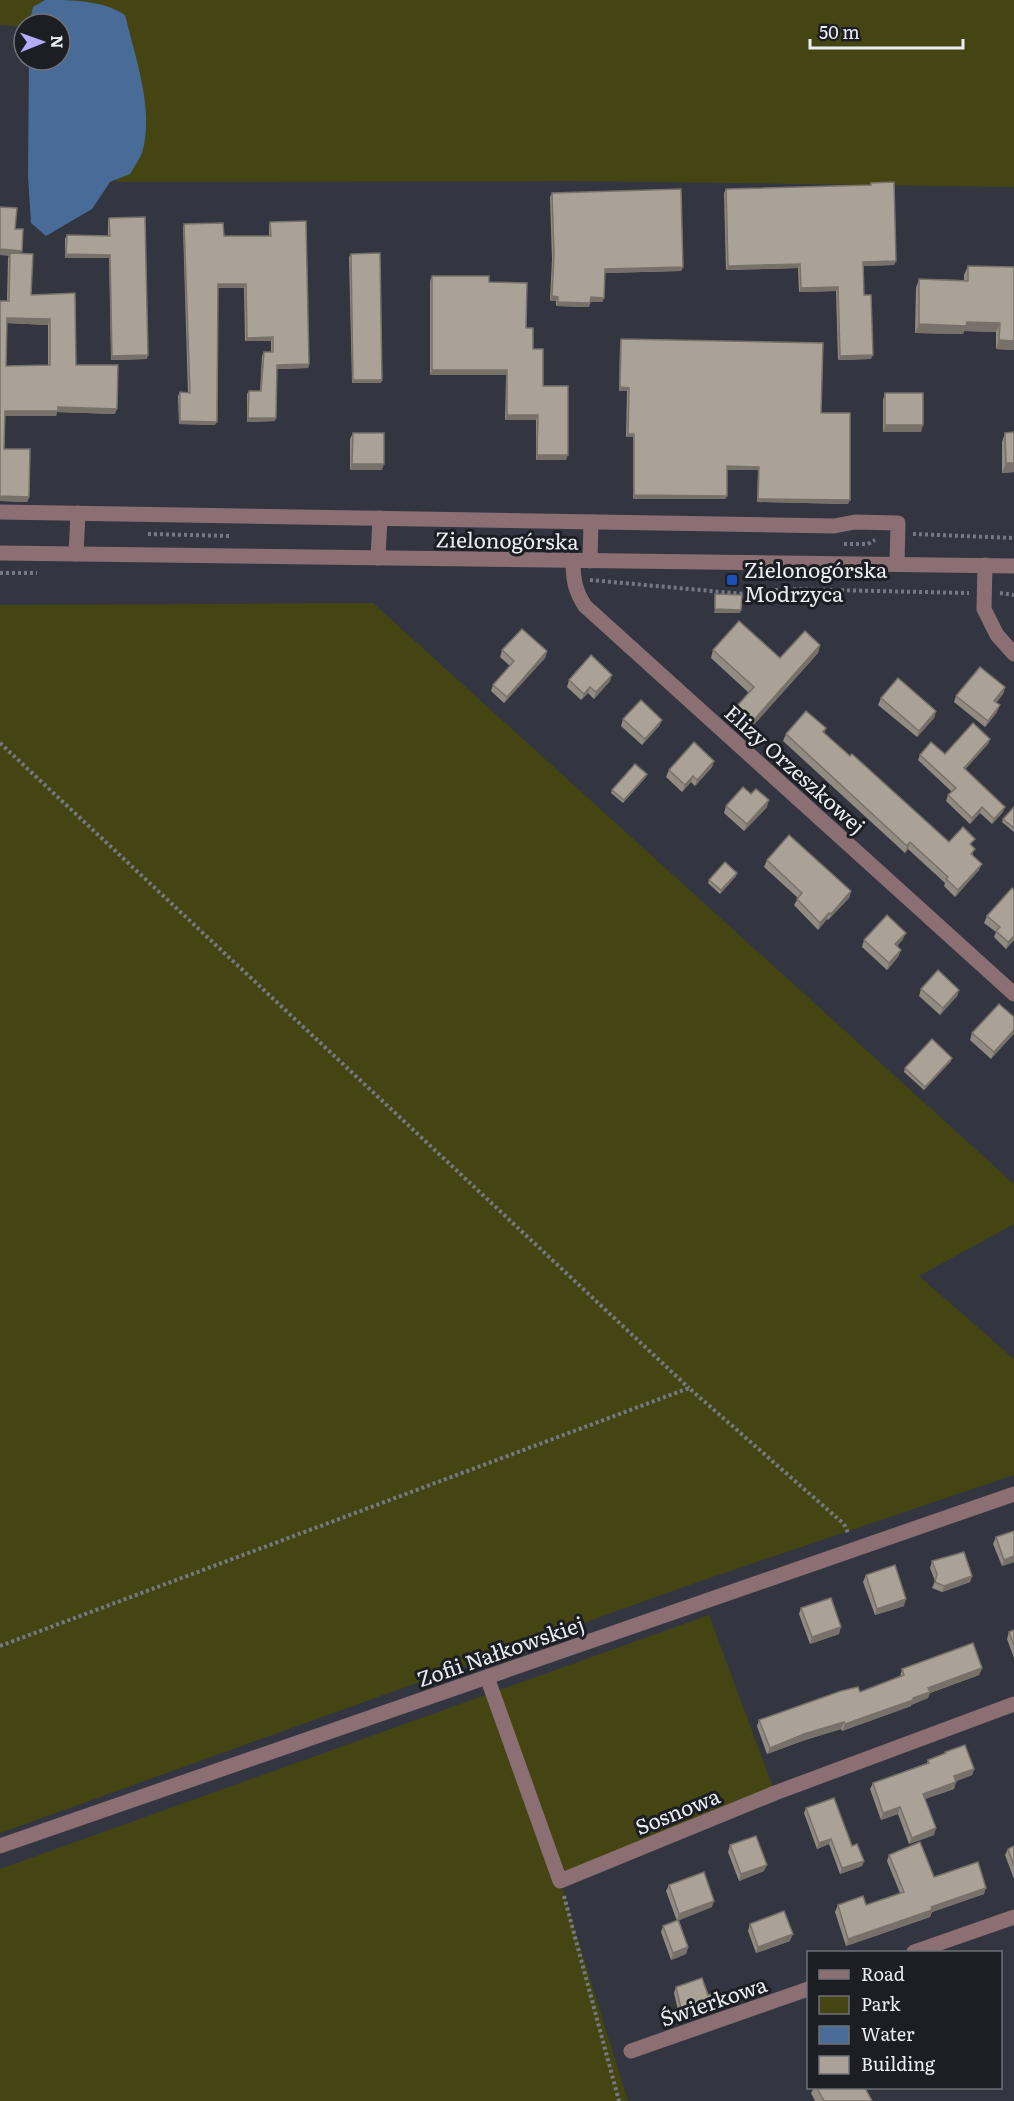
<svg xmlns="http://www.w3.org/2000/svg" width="1014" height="2101" font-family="Literata,serif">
  <rect width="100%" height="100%" fill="#333641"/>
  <g fill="#444513">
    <polygon points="0,0 1014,0 1014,187 571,181 116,182 60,39 60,24 24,24 24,27 0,25"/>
    <polygon points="373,603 1014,1184 1014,1224 919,1276 1014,1359 1014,1475 689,1585 0,1833 0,605"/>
    <polygon points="709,1615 775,1793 560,1881 628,2101 0,2101 0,1869"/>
  </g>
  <path fill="#486b98" d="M 45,0 C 73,0 102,0 125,15 C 135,56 155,112 142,153 C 139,160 134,167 130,174 L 110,182 L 92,209 L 46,236 L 31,223 L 28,176 L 29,60 L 60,60 L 60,24 L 29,24 L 33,7 Z"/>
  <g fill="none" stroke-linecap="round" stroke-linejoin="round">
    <g stroke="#767983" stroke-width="4" stroke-dasharray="3 3" stroke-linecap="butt">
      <polyline points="148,534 231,536"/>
      <polyline points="913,534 1014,538"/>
      <polyline points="844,544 868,544 875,540"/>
      <polyline points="0,573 37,573"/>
      <polyline points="590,580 744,594 785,589 969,593"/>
      <polyline points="1000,593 1014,595"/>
      <polyline points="0,743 689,1388"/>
      <polyline points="0,1646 689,1388 844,1524 849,1535"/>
      <polyline points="564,1896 619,2101"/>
    </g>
    <g stroke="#8b6f73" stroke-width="15">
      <polyline points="0,512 834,526 855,522 898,523 897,564"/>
      <polyline points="0,553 1014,566"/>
      <polyline points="76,554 78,513"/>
      <polyline points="378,558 380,518"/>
      <path d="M 573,561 C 573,579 575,591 585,606 L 1014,994"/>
      <polyline points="590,561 591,522"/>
      <polyline points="985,565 984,609 997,635 1014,654"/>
      <polyline points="487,1677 560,1881 775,1793 1014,1704"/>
      <polyline points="0,1846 1014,1494"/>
      <polyline points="914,1952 1014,1917"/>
      <polyline points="631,2051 808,1989"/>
    </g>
  </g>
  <g fill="#928b81" fill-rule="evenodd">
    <polygon points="871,183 894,265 863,266 864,295 871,359 838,360 836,291 799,292 798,268 726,270 724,193 726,189 870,185"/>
    <polygon points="552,193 683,267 681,271 605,273 604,298 602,302 590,302 589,307 556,306 556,301 550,301 552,259 550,197"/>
    <polygon points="109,218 147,359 111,360 109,258 65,258 65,239 67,235 108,236 108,221"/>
    <polygon points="270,222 309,364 308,368 277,369 275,421 247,422 247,394 249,391 260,391 262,356 264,352 271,352 271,341 245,341 244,288 218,288 215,425 179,424 178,396 180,392 188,393 183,228 184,224 224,236 269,236 269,226"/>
    <path d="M 15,229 L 31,295 L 75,293 L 76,365 L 115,414 L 57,412 L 56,416 L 5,416 L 4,449 L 29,497 L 27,502 L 0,501 L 0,301 L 7,301 L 8,259 ZM 7,323 L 48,325 L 48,365 L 6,366 Z"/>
    <polygon points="351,254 381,383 352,383 349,257"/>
    <polygon points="968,266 1014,350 996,349 996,332 964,331 963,334 915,333 916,288 919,279 964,280 964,275"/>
    <polygon points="432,276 489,282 526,328 533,349 543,386 566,460 536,460 536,420 505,420 506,375 430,375 430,281"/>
    <polygon points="621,339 821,413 848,504 757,502 758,470 727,470 727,496 725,499 633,499 633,437 626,437 627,391 619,391 620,342"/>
    <polygon points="885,393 921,432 883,432 883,400"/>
    <polygon points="1014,432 1014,472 1002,473 1002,442 1005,433"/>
    <polygon points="353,433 382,470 350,470 350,439"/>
    <polygon points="820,645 818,653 749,730 733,716 736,707 749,693 711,658 713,650 780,658"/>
    <polygon points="502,650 547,651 545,658 504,703 491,691 493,685 510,666 500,657"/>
    <polygon points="569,680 610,681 594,699 588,693 581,700 567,687"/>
    <polygon points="1005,687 1003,694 996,703 997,712 985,727 954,702 956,696"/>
    <polygon points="881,698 936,711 934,718 917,737 878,705"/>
    <polygon points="623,719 662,720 659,726 642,745 621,726"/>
    <polygon points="826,728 824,733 949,842 972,846 973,856 979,870 955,897 944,886 945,883 908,849 905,853 783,741 786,734"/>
    <polygon points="990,739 988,744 965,769 1003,812 992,824 980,813 970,824 946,801 948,795 952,792 918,760 920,755 945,754"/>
    <polygon points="714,761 712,767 695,786 691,782 682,792 666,777 669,770"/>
    <polygon points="647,774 646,777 623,803 611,793 612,790"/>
    <polygon points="751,794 767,807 744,831 724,813 726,806"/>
    <polygon points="1014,807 1014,832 1002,822 1003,819"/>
    <polygon points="767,860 851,891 849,898 828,920 827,919 818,930 794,905 798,898 764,867"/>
    <polygon points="736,876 720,894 708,883 709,880"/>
    <polygon points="1012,888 1014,940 1006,949 994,937 996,932 984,923 987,916"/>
    <polygon points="903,939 897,946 901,950 898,957 887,970 862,947 864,940"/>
    <polygon points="921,989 959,990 957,996 940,1015 919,996"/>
    <polygon points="1014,1017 991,1059 970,1040 972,1033"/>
    <polygon points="951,1061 924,1090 904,1072 905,1068"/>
    <polygon points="996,1537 1014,1562 1002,1566 993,1544"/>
    <polygon points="932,1561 972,1576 970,1582 942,1592 932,1588 935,1581 930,1568"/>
    <polygon points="866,1575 904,1606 875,1615 863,1582"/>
    <polygon points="801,1608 839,1634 810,1644 799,1614"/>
    <polygon points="1014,1630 1014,1658 1007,1639 1009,1632"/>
    <polygon points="982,1668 979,1675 930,1693 928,1698 911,1705 911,1706 842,1731 841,1729 802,1741 767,1754 757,1726 759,1720 860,1692 900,1677 902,1669"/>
    <polygon points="945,1752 974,1769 972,1775 956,1781 954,1789 925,1799 934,1835 909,1844 898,1814 881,1820 870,1789 873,1783 927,1763 928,1760 945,1754"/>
    <polygon points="806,1808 852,1846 864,1861 862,1866 840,1874 829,1844 817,1849 804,1813"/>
    <polygon points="730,1845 764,1871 739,1881 728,1852"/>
    <polygon points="1014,1846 1014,1879 1005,1855 1008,1849"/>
    <polygon points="889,1855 934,1877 984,1894 932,1912 930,1917 846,1946 835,1912 838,1905 866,1905 900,1893 887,1861"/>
    <polygon points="669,1885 712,1907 679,1920 688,1947 686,1954 671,1960 661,1932 663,1926 677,1921 666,1891"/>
    <polygon points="750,1924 790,1941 756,1953 748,1931"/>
    <polygon points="676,1987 708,1995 714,2006 712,2012 681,2023 674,1993"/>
    <polygon points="814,2088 865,2088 872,2101 815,2101 811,2093"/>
  </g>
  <g fill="#777169">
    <polygon points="0,249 22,251 20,256 10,253 9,256 0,255"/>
    <polygon points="66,254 110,255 109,258 65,258"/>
    <polygon points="896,261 894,265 861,266 863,262"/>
    <polygon points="800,264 798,268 726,270 728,266"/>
    <polygon points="683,267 681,271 603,273 605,269"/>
    <polygon points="218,284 246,284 244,288 216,288"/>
    <polygon points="838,287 836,291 799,292 801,288"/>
    <polygon points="552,296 558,297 556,301 550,301"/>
    <polygon points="591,297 604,298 602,302 589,302"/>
    <polygon points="558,302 590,303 589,307 556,306"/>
    <polygon points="7,318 50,319 48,325 5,323"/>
    <polygon points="967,322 1000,323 996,332 964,331 963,334 915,333 919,324"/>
    <polygon points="273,337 271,341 245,341 247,338"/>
    <polygon points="999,340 1014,341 1014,350 996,349"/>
    <polygon points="148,355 147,359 111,360 112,356"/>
    <polygon points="873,355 871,359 838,360 840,356"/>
    <polygon points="309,364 308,368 276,369 277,365"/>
    <polygon points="432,370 507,370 506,375 430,375"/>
    <polygon points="353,380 382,380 381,383 352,383"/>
    <polygon points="620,387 629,388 627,391 619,391"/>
    <polygon points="58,407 117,409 115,414 57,412 56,416 3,416 5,411"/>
    <polygon points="507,415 538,415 536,420 505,420"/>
    <polygon points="248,418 276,418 275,421 247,422"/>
    <polygon points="180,421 217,422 215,425 179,424"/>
    <polygon points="885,425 923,425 921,432 883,432"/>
    <polygon points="628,434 634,434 633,437 626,437"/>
    <polygon points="537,455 568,455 566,460 536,460"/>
    <polygon points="1006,463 1014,463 1014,472 1002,473"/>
    <polygon points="352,464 384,464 382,470 350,470"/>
    <polygon points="727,466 759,467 758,470 725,470"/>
    <polygon points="634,495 727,496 725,499 633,499"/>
    <polygon points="0,496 29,497 27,502 0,501"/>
    <polygon points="758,499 850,500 848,504 757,502"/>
    <polygon points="715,609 741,610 740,613 714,613"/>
    <polygon points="820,645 818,653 749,730 752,722"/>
    <polygon points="547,651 545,658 504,703 507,697"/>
    <polygon points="612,675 610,681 594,699 596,692"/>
    <polygon points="590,687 588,693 581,700 584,694"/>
    <polygon points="1005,687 1003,694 992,708 994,701"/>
    <polygon points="1000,705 997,712 985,727 988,721"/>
    <polygon points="936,711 934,718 917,737 919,731"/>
    <polygon points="662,720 659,726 642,745 645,739"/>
    <polygon points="990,739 988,744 962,773 964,768"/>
    <polygon points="714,761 712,767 695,786 697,780"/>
    <polygon points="647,774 646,777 623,803 624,800"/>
    <polygon points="693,776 691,782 682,792 685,785"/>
    <polygon points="769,800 767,807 744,831 747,824"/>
    <polygon points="982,807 980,813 970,824 972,818"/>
    <polygon points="1005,807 1003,812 992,824 994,819"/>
    <polygon points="910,842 908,849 905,853 907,846"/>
    <polygon points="982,864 979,870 955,897 958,890"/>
    <polygon points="737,873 736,876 720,894 721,890"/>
    <polygon points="851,891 849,898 828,920 831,914"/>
    <polygon points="829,913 827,919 818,930 820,923"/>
    <polygon points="906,933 903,939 893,951 895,944"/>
    <polygon points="1014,936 1014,940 1006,949 1008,942"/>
    <polygon points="901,950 898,957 887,970 889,963"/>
    <polygon points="959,990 957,996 940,1015 943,1008"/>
    <polygon points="1014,1030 1014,1034 991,1059 994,1052"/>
    <polygon points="952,1058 951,1061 924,1090 925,1087"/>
    <polygon points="1014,1556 1014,1562 1002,1566 1004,1560"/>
    <polygon points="972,1576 970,1582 942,1592 944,1586"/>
    <polygon points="906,1599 904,1606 875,1615 877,1609"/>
    <polygon points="841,1627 839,1634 810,1644 812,1637"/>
    <polygon points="982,1668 979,1675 930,1693 928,1698 911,1705 911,1706 842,1731 845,1724 928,1688"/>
    <polygon points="844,1722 841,1729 802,1741 767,1754 770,1748 804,1734"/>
    <polygon points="974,1769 972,1775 952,1783 954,1776"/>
    <polygon points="956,1782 954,1789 921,1800 923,1794"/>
    <polygon points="900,1807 898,1814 881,1820 883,1813"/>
    <polygon points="936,1828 934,1835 909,1844 912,1838"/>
    <polygon points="831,1839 829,1844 817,1849 819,1843"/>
    <polygon points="864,1861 862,1866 840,1874 842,1868"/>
    <polygon points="767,1865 764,1871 739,1881 741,1874"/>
    <polygon points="986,1888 984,1894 932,1912 930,1917 846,1946 848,1939 931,1907"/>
    <polygon points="714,1901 712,1907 677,1921 679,1914"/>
    <polygon points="793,1934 790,1941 756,1953 758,1947"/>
    <polygon points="688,1947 686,1954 671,1960 673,1953"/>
    <polygon points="714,2006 712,2012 681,2023 683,2017"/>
  </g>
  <g fill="#aaa296" stroke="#777169" stroke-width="1.5" fill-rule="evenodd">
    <polygon points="894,182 896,261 863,262 864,295 871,295 873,355 840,356 838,287 801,288 800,264 728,266 726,189 871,185 871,183"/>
    <polygon points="681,189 683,267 605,269 604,298 591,297 590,303 558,302 558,297 552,296 554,255 552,193"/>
    <polygon points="0,207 17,208 15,229 23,229 22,251 0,249"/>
    <polygon points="145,217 148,355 112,356 110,255 66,254 67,235 110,236 109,218"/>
    <polygon points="306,221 309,364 277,365 276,418 248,418 249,391 261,391 264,352 273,352 273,337 247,338 246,284 218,284 217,422 180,421 180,392 190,393 184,224 223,223 224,236 271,236 270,222"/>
    <path d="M 10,253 L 33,254 L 31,295 L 75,293 L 76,365 L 118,365 L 117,409 L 58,407 L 58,411 L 5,411 L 4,449 L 30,449 L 29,497 L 0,496 L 0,301 L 9,301 ZM 7,318 L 50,319 L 50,365 L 6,366 Z"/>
    <polygon points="380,253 382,380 353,380 351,254"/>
    <polygon points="968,266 1014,267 1014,341 999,340 1000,323 967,322 966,326 919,324 919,279 968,281"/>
    <polygon points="432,276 489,276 489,282 527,283 526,328 533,328 533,349 543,349 543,386 568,386 568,455 537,455 538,415 507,415 507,370 432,370"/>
    <polygon points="621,339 823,343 821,413 850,413 850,500 758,499 759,467 727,466 727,496 634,495 634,434 628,434 629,388 620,387"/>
    <rect x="885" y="393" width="38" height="32"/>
    <polygon points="1014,432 1014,463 1006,463 1005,433"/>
    <polygon points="353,433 384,433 384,464 352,464"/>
    <polygon points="715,594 742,595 741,610 715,609"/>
    <polygon points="739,621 780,658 805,631 820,645 752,722 736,707 754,687 713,650"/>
    <polygon points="522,629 547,651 507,697 493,685 514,661 502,650"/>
    <polygon points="591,655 612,675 596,692 590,687 584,694 569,680"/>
    <polygon points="980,667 1005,687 994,701 1000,705 988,721 956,696"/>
    <polygon points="898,678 936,711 919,731 881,698"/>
    <polygon points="641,700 662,720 645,739 623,719"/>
    <polygon points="806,711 826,728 823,732 850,756 852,754 949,842 963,827 975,839 970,844 975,849 971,854 982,864 958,890 946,879 948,877 910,842 907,846 786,734"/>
    <polygon points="973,723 990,739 964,768 1005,807 994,819 982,807 972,818 948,795 956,788 920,755 931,742 945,754"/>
    <polygon points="694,742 714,761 697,780 693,776 685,785 669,770"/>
    <polygon points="635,764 647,774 624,800 612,790"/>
    <polygon points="743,787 751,794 756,789 769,800 747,824 726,806"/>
    <polygon points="1014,807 1014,828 1003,819"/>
    <polygon points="789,835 851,891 831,914 829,913 820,923 797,899 802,893 767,860"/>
    <polygon points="725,862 737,873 721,890 709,880"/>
    <polygon points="1012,888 1014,890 1014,936 1008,942 996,931 1000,927 987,916"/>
    <polygon points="887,915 906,933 895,944 901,950 889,963 864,940"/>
    <polygon points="938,970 959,990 943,1008 921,989"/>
    <polygon points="999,1004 1014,1017 1014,1030 994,1052 972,1033"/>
    <polygon points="932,1039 952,1058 925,1087 905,1068"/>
    <polygon points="1014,1531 1014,1556 1004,1560 996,1537"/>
    <polygon points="964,1552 972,1576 944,1586 935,1582 937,1574 932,1561"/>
    <polygon points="895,1565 906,1599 877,1609 866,1575"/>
    <polygon points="831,1598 841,1627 812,1637 801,1608"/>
    <polygon points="1014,1630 1014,1645 1009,1632"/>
    <polygon points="973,1643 982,1668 928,1688 930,1692 913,1698 913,1700 845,1724 844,1722 804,1734 770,1748 759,1720 841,1691 858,1687 860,1692 904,1675 902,1669"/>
    <polygon points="965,1745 974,1769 954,1776 956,1782 923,1794 936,1828 912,1838 900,1807 883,1813 873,1783 929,1763 928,1760 946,1753 945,1752"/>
    <polygon points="834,1798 852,1846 857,1844 864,1861 842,1868 831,1839 819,1843 806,1808"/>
    <polygon points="756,1836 767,1865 741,1874 730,1845"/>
    <polygon points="920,1842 934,1877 978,1862 986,1888 931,1907 932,1910 848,1939 838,1905 863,1896 866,1905 904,1892 889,1855"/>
    <polygon points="1014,1846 1014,1866 1008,1849"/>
    <polygon points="704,1872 714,1901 679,1914 669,1885"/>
    <polygon points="784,1911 793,1934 758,1947 750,1924"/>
    <polygon points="678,1920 688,1947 673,1953 663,1926"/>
    <polygon points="702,1978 708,1995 711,1994 714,2006 683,2017 676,1987"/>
    <polygon points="817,2088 865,2088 872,2101 824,2101"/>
  </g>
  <rect fill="#1a4fb4" stroke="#1c1e23" stroke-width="2" x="726" y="574" width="12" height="12" rx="3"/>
  <g text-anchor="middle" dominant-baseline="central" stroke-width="6" stroke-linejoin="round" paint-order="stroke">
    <g font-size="21" fill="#ebedf4" stroke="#1c1e23">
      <text transform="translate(507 539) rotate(1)">Zielonogórska</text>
      <text transform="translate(796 768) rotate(42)">Elizy Orzeszkowej</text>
      <text transform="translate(500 1650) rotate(-19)">Zofii Nałkowskiej</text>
      <text transform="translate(677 1810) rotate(-22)">Sosnowa</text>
      <text transform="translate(713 2000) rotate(-19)">Świerkowa</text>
    </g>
    <g font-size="21" fill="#ebedf4" stroke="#1c1e23" text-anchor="start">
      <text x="744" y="568">Zielonogórska<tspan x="744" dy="24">Modrzyca</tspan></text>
    </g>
  </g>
  <rect x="807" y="1951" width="195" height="138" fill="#1c1e23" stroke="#6f7177" stroke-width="1.5"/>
  <rect x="819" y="1970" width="30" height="9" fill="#8b6f73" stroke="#6f7177" stroke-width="1.5"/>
  <text x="861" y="1981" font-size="18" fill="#ebedf4">Road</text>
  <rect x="819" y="1996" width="30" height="18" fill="#444513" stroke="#6f7177" stroke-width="1.5"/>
  <text x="861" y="2011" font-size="18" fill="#ebedf4">Park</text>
  <rect x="819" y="2026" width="30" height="18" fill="#486b98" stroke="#6f7177" stroke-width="1.5"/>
  <text x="861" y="2041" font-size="18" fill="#ebedf4">Water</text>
  <rect x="819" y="2056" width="30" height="18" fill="#aaa296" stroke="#6f7177" stroke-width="1.5"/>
  <text x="861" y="2071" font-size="18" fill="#ebedf4">Building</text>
  <g transform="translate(42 42) rotate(89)"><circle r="28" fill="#1c1e23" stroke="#6f7177" stroke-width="1.5"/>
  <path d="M0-4.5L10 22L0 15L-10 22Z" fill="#b4acf9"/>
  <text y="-9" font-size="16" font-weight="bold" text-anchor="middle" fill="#ebedf4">N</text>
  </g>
  <path d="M810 39v9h153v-9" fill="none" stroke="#ebedf4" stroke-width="3"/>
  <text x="819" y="39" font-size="18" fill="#ebedf4" stroke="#1c1e23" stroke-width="4.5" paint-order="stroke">50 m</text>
</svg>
